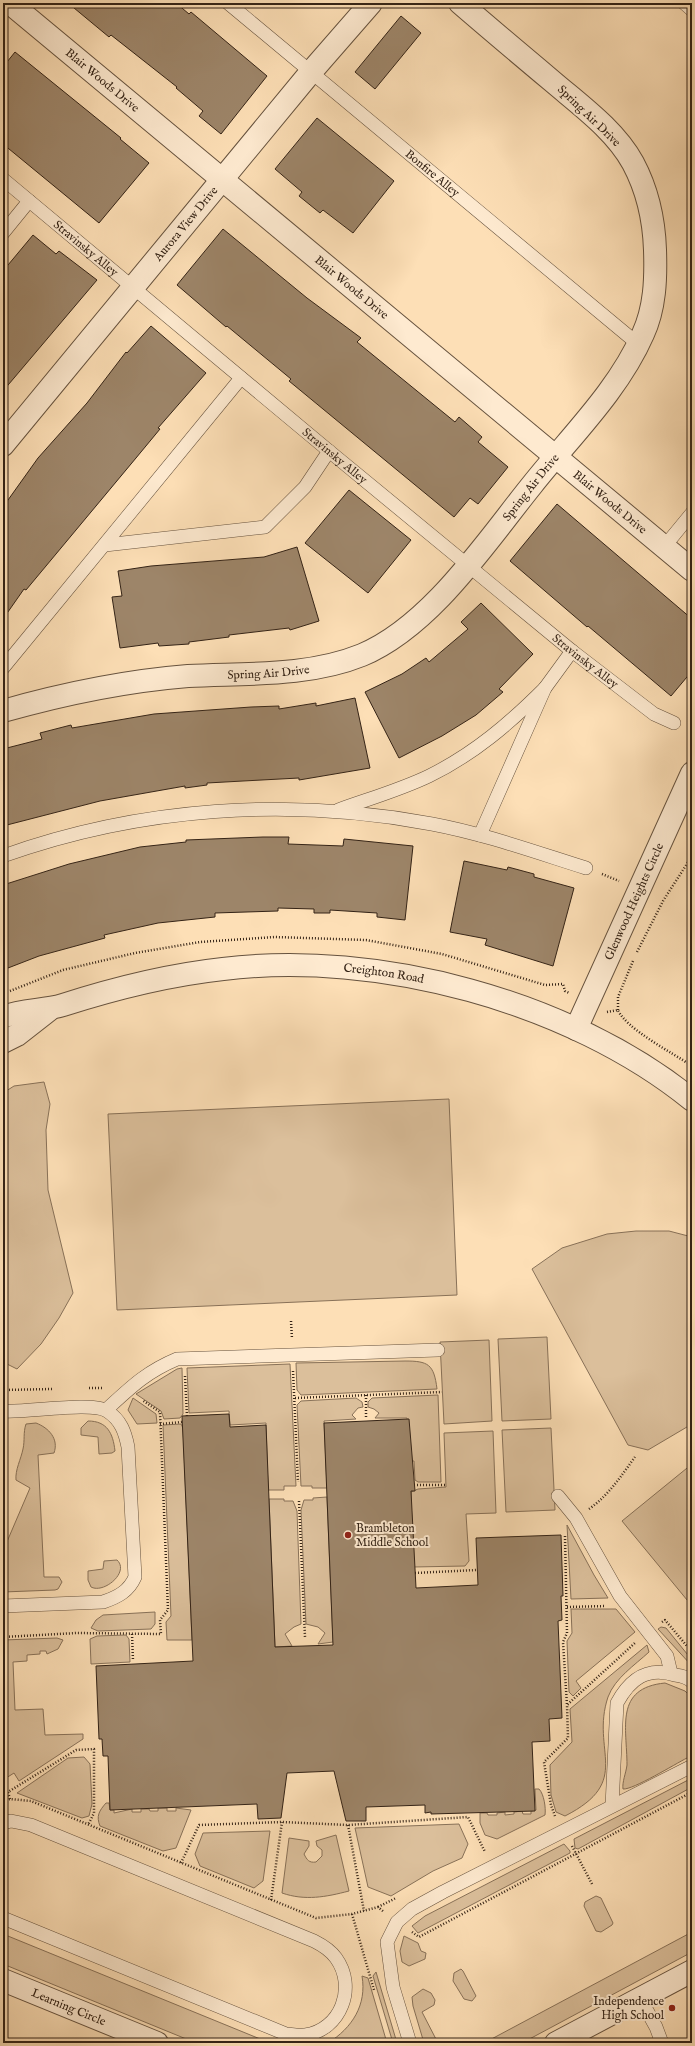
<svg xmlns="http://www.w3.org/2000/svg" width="695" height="2046" font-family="'IM FELL English',serif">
  <rect width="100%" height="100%" fill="#fddfb6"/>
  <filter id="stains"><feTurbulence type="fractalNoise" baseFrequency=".005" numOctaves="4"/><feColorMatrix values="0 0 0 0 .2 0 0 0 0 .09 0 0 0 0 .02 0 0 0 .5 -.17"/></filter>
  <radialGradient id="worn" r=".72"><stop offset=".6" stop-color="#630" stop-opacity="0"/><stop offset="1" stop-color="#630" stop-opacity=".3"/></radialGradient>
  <g fill="#dbbf9b" stroke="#887158">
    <polygon points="44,1082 50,1104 46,1130 48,1190 73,1293 59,1318 41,1344 17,1369 3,1362 3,1093 14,1086"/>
    <polygon points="449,1099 457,1295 117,1310 108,1114"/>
    <polygon points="636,1231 669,1231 692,1237 692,1424 648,1450 628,1445 532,1269 562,1248 607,1234"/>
    <polygon points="547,1337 551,1419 502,1421 498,1339"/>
    <polygon points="489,1340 492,1421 444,1424 440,1342"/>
    <path d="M 405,1361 C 428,1361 434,1364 437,1389 L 301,1395 L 297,1390 L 296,1363 Z"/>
    <polygon points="290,1364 296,1486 284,1486 284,1490 268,1490 266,1423 230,1425 229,1411 189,1413 187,1368"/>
    <polygon points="182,1368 183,1414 180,1418 164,1419 161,1411 136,1394 177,1369"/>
    <polygon points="438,1395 441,1482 418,1482 415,1480 414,1461 410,1461 407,1418 375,1418 379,1413 374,1409 368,1407 368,1402 372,1398"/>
    <polygon points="133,1398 156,1414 157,1423 137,1424 128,1410"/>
    <polygon points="356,1398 362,1402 363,1407 358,1408 352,1415 356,1419 324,1421 327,1488 312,1488 312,1486 301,1486 297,1405 301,1401"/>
    <path d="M 88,1421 C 107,1421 113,1433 115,1451 L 112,1453 L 99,1454 L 98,1437 L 81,1435 L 81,1428 Z"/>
    <path d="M 36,1423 C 49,1428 59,1439 54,1453 L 38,1455 L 44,1577 L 59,1577 L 62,1582 L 58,1589 L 55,1590 L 3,1592 L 3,1551 L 30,1488 L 16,1480 C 15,1470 21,1459 23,1449 C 25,1440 23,1433 26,1424 Z"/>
    <polygon points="181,1424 183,1428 192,1640 167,1640 166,1622 171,1616 163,1425"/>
    <polygon points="551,1428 555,1510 506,1512 502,1430"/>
    <polygon points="493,1431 496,1513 466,1514 469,1561 465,1566 413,1567 411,1492 418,1489 446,1487 444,1433"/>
    <polygon points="692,1464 692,1606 622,1521"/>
    <polygon points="327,1497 333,1642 318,1644 325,1633 318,1627 306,1624 301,1510 304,1500 313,1500 313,1498"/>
    <polygon points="269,1499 284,1499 284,1501 293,1501 297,1511 301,1624 294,1627 285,1634 292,1646 275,1647"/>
    <polygon points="567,1525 594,1575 608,1598 571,1599"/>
    <path d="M 117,1560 C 130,1572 104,1594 91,1587 L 88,1580 L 88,1571 L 103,1569 L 104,1561 Z"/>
    <polygon points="571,1609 616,1609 635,1632 576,1681 581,1688 573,1696 569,1692 567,1641 572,1633"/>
    <polygon points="155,1612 155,1624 151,1629 98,1631 91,1628 96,1620 103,1615"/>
    <polygon points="661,1627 666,1628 692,1660 692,1666 658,1629"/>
    <polygon points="126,1635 129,1639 130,1662 91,1664 90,1639 97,1636"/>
    <polygon points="57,1638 63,1640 58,1649 47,1654 46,1651 40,1651 40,1654 27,1655 27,1661 13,1662 15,1710 43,1709 45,1735 83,1734 83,1739 19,1781 14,1773 3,1780 3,1640"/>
    <path d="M 647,1645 L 649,1652 C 635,1665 615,1678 608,1697 C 590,1751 634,1781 565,1816 L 556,1812 L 551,1795 L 550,1765 L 572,1742 L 570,1709 Z"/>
    <path d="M 665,1683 L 685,1691 L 692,1698 L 692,1753 L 687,1758 C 675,1764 633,1790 623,1789 C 622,1782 626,1773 627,1765 C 627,1728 614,1688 665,1683 Z"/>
    <polygon points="84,1757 90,1764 92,1804 89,1816 82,1818 17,1793 68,1758"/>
    <polygon points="692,1778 692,1787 578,1849 575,1848 574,1839"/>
    <path d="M 535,1789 L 539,1789 C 544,1794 546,1808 545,1815 L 497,1839 L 485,1835 L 480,1823 L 480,1813 L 487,1813 L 488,1815 L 497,1815 L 497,1813 L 505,1812 L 505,1815 L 514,1814 L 514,1812 L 522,1811 L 523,1814 L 531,1814 L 531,1811 L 536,1810 Z"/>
    <path d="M 106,1803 L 109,1803 L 110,1810 L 114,1810 L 114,1813 L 132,1809 L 132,1812 L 141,1812 L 141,1809 L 149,1809 L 150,1811 L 158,1811 L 158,1808 L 167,1808 L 167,1811 L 176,1811 L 176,1808 L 191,1810 L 176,1848 L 163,1851 L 100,1826 C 96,1816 99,1811 106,1803 Z"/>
    <polygon points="459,1824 468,1844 462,1858 433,1871 391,1896 368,1887 355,1828"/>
    <polygon points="270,1831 263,1881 254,1888 200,1866 195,1854 203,1833"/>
    <path d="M 336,1835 L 349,1891 C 326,1897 305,1901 282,1893 L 289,1838 L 309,1841 L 309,1846 L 304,1854 C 307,1860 309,1863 316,1862 L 322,1856 L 322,1850 L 317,1846 L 316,1841 Z"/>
    <polygon points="564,1844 570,1851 570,1853 418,1933 412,1926 425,1916"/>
    <polygon points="596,1896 601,1898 613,1923 612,1925 601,1932 596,1931 584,1906 585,1902"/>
    <polygon points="692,1932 692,1952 522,2043 484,2043"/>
    <polygon points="3,1934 270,2043 196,2043 3,1964"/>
    <polygon points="404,1936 418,1943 421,1951 426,1953 425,1959 409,1966 402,1962 400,1951"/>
    <polygon points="461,1969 463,1971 476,1996 472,2001 464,1999 453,1981 454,1973"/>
    <polygon points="376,1972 397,2043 393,2043 373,1976"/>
    <path d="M 362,1976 L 368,1978 L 387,2043 L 328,2043 C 352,2028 367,2005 362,1976 Z"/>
    <polygon points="423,1989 431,1993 435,2000 434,2005 422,2012 438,2043 424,2043 413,2006 412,1997"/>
  </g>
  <g fill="#9d8569" stroke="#342316">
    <polygon points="68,3 176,3 189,14 191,12 267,76 221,134 199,116 203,111 176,88 177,87 111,35 109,37"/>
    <polygon points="401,16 421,33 375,89 355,72"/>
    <polygon points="15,52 121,138 120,139 149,163 99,223 3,144 3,67"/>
    <polygon points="317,118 394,181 353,233 323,210 320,213 299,196 302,192 275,169"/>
    <polygon points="223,229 307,298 361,338 357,342 455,422 459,417 482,437 478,442 508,467 478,504 470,498 454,517 289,381 291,379 227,326 226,327 177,285"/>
    <polygon points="33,235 56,254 59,251 97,280 3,391 3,271"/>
    <polygon points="151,326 206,373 158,428 160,429 136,458 26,590 24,589 3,619 3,507 38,458 87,403 126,352 127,353"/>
    <polygon points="349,490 411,540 368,593 305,543"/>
    <polygon points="557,504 692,619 692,671 671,696 588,626 587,627 510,561"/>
    <polygon points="297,547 319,621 290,630 289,628 229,635 229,637 189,642 189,644 159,646 158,643 120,648 112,597 122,596 118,571 151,566 264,557"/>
    <polygon points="481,603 533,654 499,689 503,692 476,715 442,736 399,758 365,692 402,674 426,658 429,662 468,629 461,622"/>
    <polygon points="355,698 370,768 299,780 299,778 243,781 207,783 207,785 185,788 185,786 100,801 3,826 3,749 42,739 40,733 71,725 72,728 154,714 251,707 279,706 279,709 316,703 316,706"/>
    <polygon points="263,837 289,837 288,844 343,846 344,839 413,846 405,920 377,917 377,913 330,910 330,913 314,913 314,909 278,908 278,911 215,913 215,917 158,923 104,935 105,938 39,956 8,968 3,956 3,885 69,864 140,847 186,842 186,840"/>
    <polygon points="464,861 507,870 508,867 534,874 534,877 574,888 553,966 485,945 487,939 450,932"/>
    <polygon points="229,1414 230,1427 266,1425 275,1647 333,1645 324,1423 409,1419 415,1491 411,1491 416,1588 478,1585 476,1538 561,1535 563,1596 561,1596 562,1620 558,1621 562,1718 549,1719 550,1741 532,1742 535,1811 431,1814 431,1812 425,1813 425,1805 366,1807 366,1821 346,1821 334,1771 287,1773 281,1818 258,1819 257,1804 110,1810 108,1756 103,1756 102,1739 99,1739 96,1666 193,1661 182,1416"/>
  </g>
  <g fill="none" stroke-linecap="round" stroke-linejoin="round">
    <defs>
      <g id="service">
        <path id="s1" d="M 228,3 L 638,344"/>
        <polyline points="684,3 692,10"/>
        <path id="s2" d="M 3,179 L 329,451 L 572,651 L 654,714 L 674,723"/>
        <polyline points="3,233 29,201"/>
        <polyline points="105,545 265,527 305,487 329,451"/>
        <polyline points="664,547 692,513"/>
        <polyline points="3,668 241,378"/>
        <path d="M 338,810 C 368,799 400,790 429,776 C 474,754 510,723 545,688"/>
        <polyline points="480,835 545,688 572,651"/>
        <path d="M 3,856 C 140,807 289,797 432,824 C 485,834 535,852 586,868"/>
        <path d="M 106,1410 C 131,1387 146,1372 177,1359 L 438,1350"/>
        <path d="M 3,1411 C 26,1413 92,1401 107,1411 C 121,1420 125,1432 128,1447 L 135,1577 C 129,1591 118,1597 103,1602 L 3,1606"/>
        <polyline points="558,1496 576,1518 620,1596 667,1656 671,1673"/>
        <path d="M 612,1806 L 617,1703 C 630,1679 647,1666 675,1675 C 682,1676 688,1677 692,1682"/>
        <path d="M 3,1823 L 11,1821 L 31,1825 L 314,1941 C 322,1945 331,1951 336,1958 C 357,1987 341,2030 305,2035 C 299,2036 292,2034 286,2034 L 3,1918"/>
        <polyline points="640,1998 656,2027 662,2043"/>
        <polyline points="410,2043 393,1987 387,1942 397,1922 412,1909 443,1892 692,1766"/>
      </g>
      <g id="minor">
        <path id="s3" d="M 11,4 L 692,570"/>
        <path id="s4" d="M 3,445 L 310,73 L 371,3"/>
        <path id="s5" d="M 3,711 C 63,694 126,681 188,676 C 245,673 308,677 362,655 C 431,626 486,542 532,485 C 570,437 618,391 643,334 C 655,308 656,279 655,250 C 654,219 648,191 633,163 C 615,130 580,105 552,81 C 521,55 490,29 460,3"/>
        <path id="s6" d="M 576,1029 L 692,773"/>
        <path id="s7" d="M 3,1980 L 157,2043"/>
        <polyline points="556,2043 692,1971"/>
      </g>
      <g id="tertiary">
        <path id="s8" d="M 3,1017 C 21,1009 44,1011 63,1005 C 116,988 168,975 223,969 C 378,950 570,1001 692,1100"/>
        <polyline points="3,1042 17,1035 49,1010"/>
      </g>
    </defs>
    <use href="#service" stroke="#66523e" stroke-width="14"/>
    <use href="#minor" stroke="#66523e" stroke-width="24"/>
    <use href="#tertiary" stroke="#66523e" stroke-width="24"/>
    <g stroke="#342316" stroke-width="2.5" stroke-dasharray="1 2" stroke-linecap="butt">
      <polyline points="602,874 619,881"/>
      <polyline points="637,952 663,901 692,856"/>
      <polyline points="10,991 63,970 135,953 200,942 275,937 366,940 442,954 545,985 563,984 565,991 569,993"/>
      <polyline points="618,1010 618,997 633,961"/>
      <path d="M 607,1012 L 618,1010 C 626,1029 673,1053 692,1066"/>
      <polyline points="291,1321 292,1339"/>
      <polyline points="293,1371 298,1482"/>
      <polyline points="185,1376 187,1416"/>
      <polyline points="89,1388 104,1388"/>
      <polyline points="3,1390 52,1389"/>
      <polyline points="366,1395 366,1419"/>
      <polyline points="295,1398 442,1392"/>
      <polyline points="160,1424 182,1422"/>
      <polyline points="414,1485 446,1485"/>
      <polyline points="299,1501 305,1637"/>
      <path d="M 589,1509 C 609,1495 621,1476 635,1457"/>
      <polyline points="565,1536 567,1633 563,1642 567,1705"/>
      <polyline points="415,1573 476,1570"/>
      <polyline points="567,1607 606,1606"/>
      <polyline points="662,1622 665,1620 692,1652"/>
      <polyline points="132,1634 133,1661"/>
      <polyline points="3,1637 77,1633 161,1634 160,1620 168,1610 160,1412 142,1400"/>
      <polyline points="10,1799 8,1792 76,1750 94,1749 94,1813 88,1825"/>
      <polyline points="3,1801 10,1799 31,1801 316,1918 352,1914 378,1907 384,1912"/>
      <polyline points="555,1816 551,1805 544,1762 568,1738 567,1705 636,1642"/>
      <polyline points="348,1825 364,1911"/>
      <polyline points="572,1846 592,1884"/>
      <polyline points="181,1863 199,1825 282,1822 348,1825 468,1817 485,1852"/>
      <polyline points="271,1900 282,1822"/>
      <polyline points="378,1907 396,1898"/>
      <polyline points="352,1914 374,1990"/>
      <polyline points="412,1932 419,1937 692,1792"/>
    </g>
    <use href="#service" stroke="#feead0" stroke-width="13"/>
    <use href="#minor" stroke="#feead0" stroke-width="22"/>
    <use href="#tertiary" stroke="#feead0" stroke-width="22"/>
  </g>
  <g fill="#8f2418" stroke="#feead0" stroke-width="1.5">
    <circle cx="348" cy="1535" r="4"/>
    <circle cx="672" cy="2008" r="4"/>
  </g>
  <g text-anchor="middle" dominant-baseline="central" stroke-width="4" stroke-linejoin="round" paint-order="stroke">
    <g font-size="12" fill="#342316" stroke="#feead0">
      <text stroke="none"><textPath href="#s3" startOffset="119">Blair Woods Drive</textPath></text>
      <text transform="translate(589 116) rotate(44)">Spring Air Drive</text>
      <text stroke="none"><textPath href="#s1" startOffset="266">Bonfire Alley</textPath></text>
      <text stroke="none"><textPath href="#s4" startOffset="287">Aurora View Drive</textPath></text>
      <text stroke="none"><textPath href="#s2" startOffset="108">Stravinsky Alley</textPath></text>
      <text stroke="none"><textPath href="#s3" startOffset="443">Blair Woods Drive</textPath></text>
      <text stroke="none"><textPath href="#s2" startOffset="432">Stravinsky Alley</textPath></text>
      <text stroke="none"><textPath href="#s5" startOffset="605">Spring Air Drive</textPath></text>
      <text stroke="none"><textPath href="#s3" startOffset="779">Blair Woods Drive</textPath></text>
      <text stroke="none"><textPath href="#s2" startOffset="756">Stravinsky Alley</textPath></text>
      <text stroke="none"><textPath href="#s5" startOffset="269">Spring Air Drive</textPath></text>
      <text stroke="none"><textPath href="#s6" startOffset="140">Glenwood Heights Circle</textPath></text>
      <text stroke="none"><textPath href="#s8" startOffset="387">Creighton Road</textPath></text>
      <text stroke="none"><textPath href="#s7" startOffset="71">Learning Circle</textPath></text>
    </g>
    <g font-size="12" fill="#342316" stroke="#feead0" text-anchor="start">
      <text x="356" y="1528">Brambleton<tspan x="356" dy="14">Middle School</tspan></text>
      <text x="664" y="2001" text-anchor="end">Independence<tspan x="664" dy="14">High School</tspan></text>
    </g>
  </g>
  <rect width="695" height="2046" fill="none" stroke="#fddfb6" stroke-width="16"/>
  <rect x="4" y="4" width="687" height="2038" fill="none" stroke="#342316" stroke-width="2"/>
  <rect x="8" y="8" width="679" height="2030" fill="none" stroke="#342316"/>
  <rect width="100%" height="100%" filter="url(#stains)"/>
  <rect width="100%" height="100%" fill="url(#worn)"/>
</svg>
